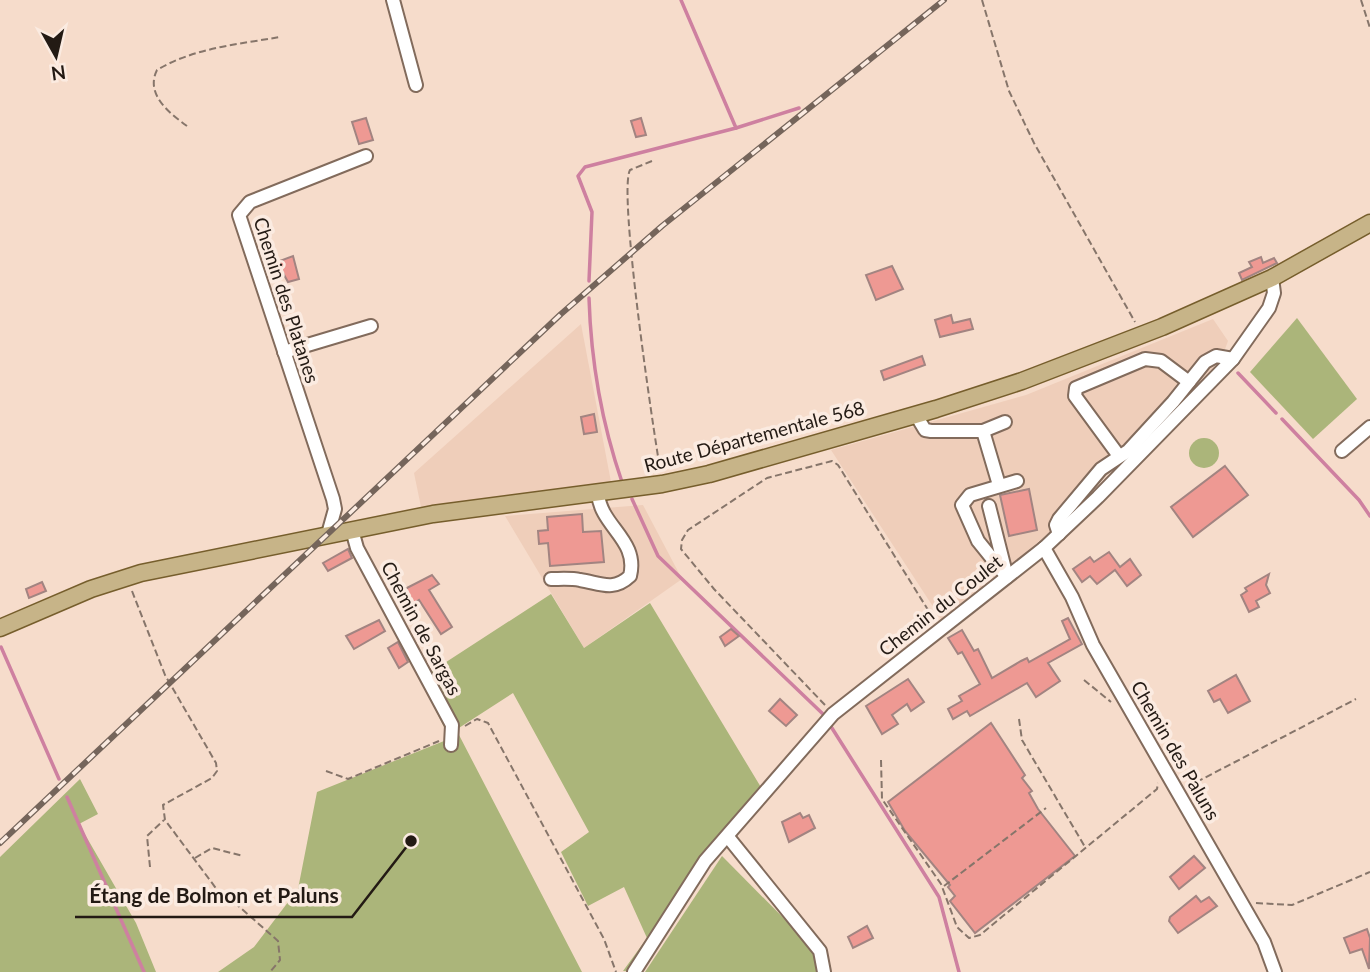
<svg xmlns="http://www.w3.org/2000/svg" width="1370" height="972" font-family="Lato,sans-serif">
  <rect width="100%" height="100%" fill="#f6dccb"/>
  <g fill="#efceba">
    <polygon points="1213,319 1228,341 1221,360 1049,533 943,622 831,450 1026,395"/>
    <polygon points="581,324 611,482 421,507 414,473"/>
    <polygon points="643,505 682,579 584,648 505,516"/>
  </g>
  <g fill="#abb57a">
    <polygon points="1297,318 1357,399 1313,439 1250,372"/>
    <circle cx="1204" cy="453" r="15"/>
    <polygon points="551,594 584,648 650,603 768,799 710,863 641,972 623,971 647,938 624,887 588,906 561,852 589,832 513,693 448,735 420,679"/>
    <polygon points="459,735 582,972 218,972 254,947 298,889 317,792"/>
    <polygon points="80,779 98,814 79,824 136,923 156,972 0,972 0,857"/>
    <polygon points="722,856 831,966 831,972 645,972"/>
  </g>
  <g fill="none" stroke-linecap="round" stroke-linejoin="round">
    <g stroke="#ce80a0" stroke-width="3.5">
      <polyline points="736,128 799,108"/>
      <polyline points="589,281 592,212 578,176 585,167 736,128 681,0"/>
      <path d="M 589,298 C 591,363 601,421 622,482"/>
      <polyline points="1238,373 1276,413"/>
      <polyline points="1282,419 1359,500 1370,516"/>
      <polyline points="632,499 658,556 824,715"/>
      <polyline points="1,647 59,779"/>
      <polyline points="830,725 939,897 959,972"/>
      <polyline points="67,797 144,972"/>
    </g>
  </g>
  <g fill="#ee9993" stroke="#a28481" stroke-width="2">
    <polygon points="366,118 373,140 359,144 352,122"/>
    <polygon points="641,118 646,135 636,137 631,121"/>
    <polygon points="293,256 299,279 288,282 277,262"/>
    <polygon points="1261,257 1263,263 1274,258 1277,263 1242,280 1239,273 1252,267 1249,262"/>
    <polygon points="892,266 903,289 876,300 866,275"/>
    <polygon points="951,315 953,323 970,319 973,329 940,337 935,320"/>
    <polygon points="922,356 925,365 884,380 881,371"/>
    <polygon points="594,414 597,432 584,434 581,417"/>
    <polygon points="1225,466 1248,495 1193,537 1171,507"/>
    <polygon points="1029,489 1037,530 1009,536 1000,495"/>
    <polygon points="582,514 583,532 601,531 604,562 550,566 548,543 539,544 538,531 548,530 547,517"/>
    <polygon points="348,549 352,558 328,571 323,563"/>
    <polygon points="1109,552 1120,567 1130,559 1141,575 1127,586 1115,570 1097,584 1090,576 1082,582 1073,569 1090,557 1094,562"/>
    <polygon points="1269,574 1266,585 1270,593 1256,601 1259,607 1249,612 1241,595 1247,591 1245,588"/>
    <polygon points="432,575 439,584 429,590 452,627 441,634 419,600 410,606 401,591"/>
    <polygon points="42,582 46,591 29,598 26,589"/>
    <polygon points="1068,618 1082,644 1048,663 1060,681 1036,697 1027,683 970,716 967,711 953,719 948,709 962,701 959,696 980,684 962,652 958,654 948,638 962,630 974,651 978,649 992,678 1021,661 1027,658 1029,662 1070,639 1062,621"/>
    <polygon points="379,620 385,631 354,649 346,636"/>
    <polygon points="731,629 739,636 725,646 720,637"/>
    <polygon points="398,642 408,662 399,668 388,648"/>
    <polygon points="1236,675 1250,701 1228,713 1220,699 1214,702 1208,691"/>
    <polygon points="908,679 924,702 911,711 907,704 892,715 898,724 882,734 866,706"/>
    <polygon points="780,699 797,715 786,726 769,711"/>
    <polygon points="991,723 1025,775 1022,778 1032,791 1029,793 1038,809 1075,856 975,933 950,901 955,896 948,887 950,885 905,831 888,802"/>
    <polygon points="800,813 803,818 809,815 815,828 789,842 782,822"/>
    <polygon points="1194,856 1205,868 1179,889 1170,877"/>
    <polygon points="1196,896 1201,902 1209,897 1217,906 1178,933 1169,921 1170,917"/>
    <polygon points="867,926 873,938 853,948 848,937"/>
    <polygon points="1367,929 1370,938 1369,969 1362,949 1350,953 1344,938"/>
  </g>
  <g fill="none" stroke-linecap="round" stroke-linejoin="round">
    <defs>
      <g id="minor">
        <polyline points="393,0 416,85"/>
        <polyline points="284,352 371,326"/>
        <polyline points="916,415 925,430 931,431 983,431 1005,422"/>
        <polyline points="983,431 999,485"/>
        <polyline points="1342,451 1370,427"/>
        <polyline points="1119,456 1075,396 1076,388 1145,359 1161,361 1189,382"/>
        <polyline points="989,506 1007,577 978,541 962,505 970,495 1017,481"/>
        <polyline points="352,530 357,548 452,725 451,745"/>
        <polyline points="328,534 335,509 333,499 239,215 250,202 366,156"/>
        <polyline points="1059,534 1056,525 1059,519 1101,469 1128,451 1173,402 1205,362 1216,356 1233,359"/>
        <polyline points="1044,548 1072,597 1093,645 1264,942 1275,972"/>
        <path d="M 551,579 C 560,579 571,578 580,580 C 600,583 613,592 630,576 C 639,540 601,527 598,494"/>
        <polyline points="728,837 820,951 824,972"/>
        <polyline points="634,972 705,861 833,714 1044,548 1098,497 1233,359 1269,308 1274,293 1272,278"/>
      </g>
      <polyline id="major" points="0,628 91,589 141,573 433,514 662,484 709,474 936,409 1022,381 1162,327 1272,278 1370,223"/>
    </defs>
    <use href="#minor" stroke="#826b5c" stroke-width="16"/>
    <use href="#major" stroke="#765e2c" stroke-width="19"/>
    <g stroke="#86756a" stroke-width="2" stroke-dasharray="7 3.5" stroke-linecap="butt">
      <polyline points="982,0 1009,91 1034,143 1135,322"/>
      <polyline points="1361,0 1370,28"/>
      <path d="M 187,126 C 169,113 145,94 157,70 C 193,48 240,44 280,37"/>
      <path d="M 652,161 L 630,170 C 618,193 653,427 660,469"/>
      <polyline points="132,591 165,675 216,763 217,771 212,778 163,805 165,820 221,895 234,902 278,941 280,960 270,972"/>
      <polyline points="1084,680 1111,702"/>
      <polyline points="825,705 714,589 681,549 682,540 688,530 767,478 832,461 838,465 933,618"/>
      <polyline points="1019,719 1022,740 1085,847"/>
      <polyline points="465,726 477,719 488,723 604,939 616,972"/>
      <polyline points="881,760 882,799 941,884 957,927 969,938 980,935 1157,789 1158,783"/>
      <polyline points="326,771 348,779 439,741"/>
      <polyline points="1187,787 1356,699"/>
      <polyline points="195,858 212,848 243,856"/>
      <polyline points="150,867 147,836 164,820"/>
      <polyline points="944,886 1046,808"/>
      <polyline points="1256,903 1292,905 1370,872"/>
    </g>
    <use href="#minor" stroke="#fff" stroke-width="12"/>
    <use href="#major" stroke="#c7b488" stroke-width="16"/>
    <defs>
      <polyline id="rail" points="0,843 561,314 662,226 944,0"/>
    </defs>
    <use href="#rail" stroke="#75655b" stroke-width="6"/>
    <use href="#rail" stroke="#fbebe1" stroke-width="3.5" stroke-dasharray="10" stroke-linecap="butt"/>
  </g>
  <g text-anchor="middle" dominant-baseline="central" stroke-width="7" stroke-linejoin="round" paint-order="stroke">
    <g font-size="19" fill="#231a14" stroke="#fbebe1">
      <text transform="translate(287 300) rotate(72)">Chemin des Platanes</text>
      <text transform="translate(754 436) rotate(-15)">Route Départementale 568</text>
      <text transform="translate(940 605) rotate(-38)">Chemin du Coulet</text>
      <text transform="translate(422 628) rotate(62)">Chemin de Sargas</text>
      <text transform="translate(1176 750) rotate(60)">Chemin des Paluns</text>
    </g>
  </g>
  <path fill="none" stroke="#231a14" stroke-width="2.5" d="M411 841L352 917H75"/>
  <circle fill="#231a14" stroke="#fbebe1" stroke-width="2.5" cx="411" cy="841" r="7"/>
  <g font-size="21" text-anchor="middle" font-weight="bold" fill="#231a14" stroke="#fbebe1" stroke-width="7" stroke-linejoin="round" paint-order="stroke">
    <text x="214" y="903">Étang de Bolmon et Paluns</text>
  </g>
  <g transform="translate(56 56) rotate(172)" stroke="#fbebe1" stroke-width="5" paint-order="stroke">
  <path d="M0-5L12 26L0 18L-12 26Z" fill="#231a14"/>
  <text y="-10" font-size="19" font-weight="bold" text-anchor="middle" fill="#231a14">N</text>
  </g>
</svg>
